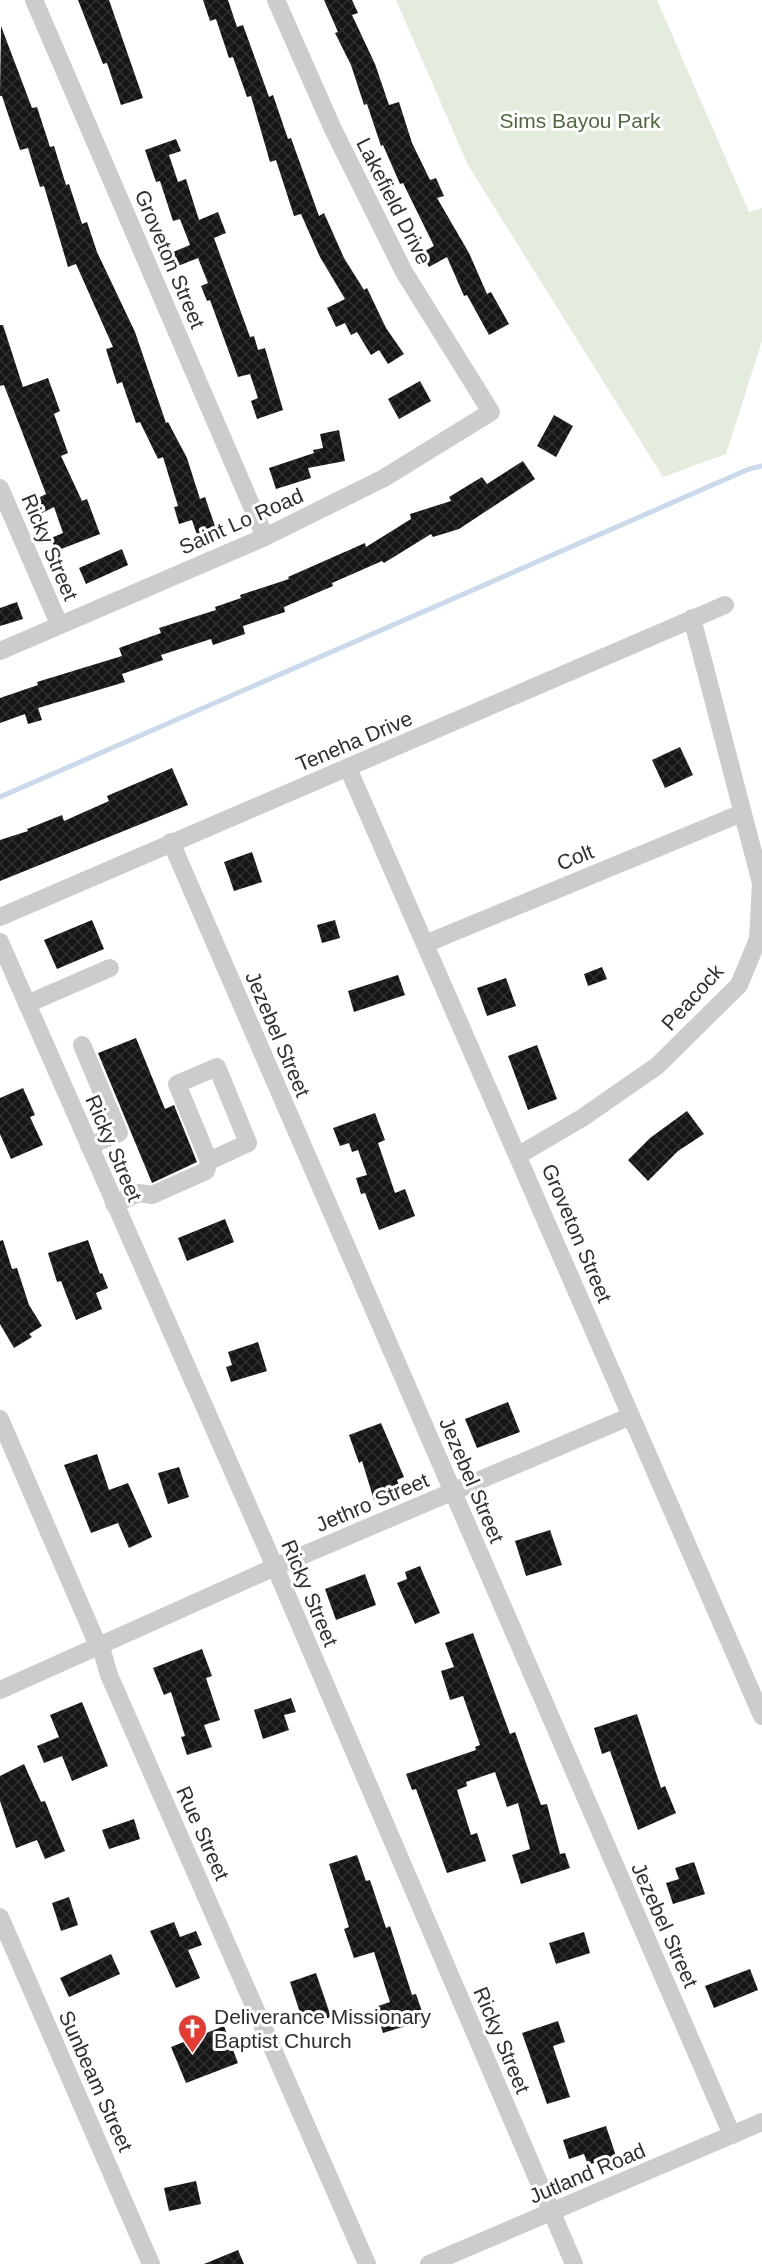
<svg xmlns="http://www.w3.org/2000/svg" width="762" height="2264" font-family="Arial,sans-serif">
  <defs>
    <pattern id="building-cross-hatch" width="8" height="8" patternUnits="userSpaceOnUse" patternTransform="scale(1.5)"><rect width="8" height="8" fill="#161616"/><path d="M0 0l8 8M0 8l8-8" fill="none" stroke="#303030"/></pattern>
  </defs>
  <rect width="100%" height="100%" fill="#fff"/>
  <polygon fill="#e3ecdd" points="396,0 657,0 749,212 762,208 762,341 726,454 663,477 468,165"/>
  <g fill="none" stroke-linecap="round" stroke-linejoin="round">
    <polyline stroke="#c9daec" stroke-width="5" points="0,797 749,469 762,466"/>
  </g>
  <g fill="url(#building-cross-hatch)">
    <polygon points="78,0 109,0 143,98 121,105 107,63 103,64"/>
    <polygon points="203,0 228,0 237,27 243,25 269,97 273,95 288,139 291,138 319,216 324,213 344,258 364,290 367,288 386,328 404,354 388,364 379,350 371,355 357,332 351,335 345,323 336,327 327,308 345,299 320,257 301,214 294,216 276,160 270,162 251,96 247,97 233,57 229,58 216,19 210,21"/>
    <polygon points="324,0 352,0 358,13 352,15 375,64 389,105 399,102 412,143 430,180 436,178 444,196 437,198 469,253 487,294 491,292 509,324 489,335 467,295 464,296 447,257 429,267 421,253 434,246 403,183 400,184 383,145 381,146 367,104 364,105 351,65 335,33 338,32"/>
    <polygon points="1,26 32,108 37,107 50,147 54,146 66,185 69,184 82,224 87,222 97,252 135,332 166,423 168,422 187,458 200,499 205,497 217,532 198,538 192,520 179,524 174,507 178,506 163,457 158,459 140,422 136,423 122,382 117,384 106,349 113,347 76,264 68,267 44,186 40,187 28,148 20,150 2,96 0,96"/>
    <polygon points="176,139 181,151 169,155 178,182 186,179 199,220 218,212 226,233 214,238 250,337 254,336 258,350 265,348 283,410 257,419 251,401 258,398 250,374 238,377 210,300 207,301 201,286 208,283 198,258 178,266 173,252 190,245 180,219 173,221 160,181 156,182 145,150"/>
    <polygon points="0,325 3,325 23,387 48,378 60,411 54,414 68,453 61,456 82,501 87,499 100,534 56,551 51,538 63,533 54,507 38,515 32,501 46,494 4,385 0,386"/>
    <polygon points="420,381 431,401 399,419 388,399"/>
    <polygon points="554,415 573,426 556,457 537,446"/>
    <polygon points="339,430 345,461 308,468 311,478 276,489 269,468 314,453 313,450 323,448 320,434"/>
    <polygon points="523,461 535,479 459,529 433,537 431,534 384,563 382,561 332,583 333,586 284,607 285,612 243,626 245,634 213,645 211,639 161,655 163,660 122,674 125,682 38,708 42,720 28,724 25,714 0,723 0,698 38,685 37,682 122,656 119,648 161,633 159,628 216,610 215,607 241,598 240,595 289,579 288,577 365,543 366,547 411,519 410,514 451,501 449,497 482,477 487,484"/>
    <polygon points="122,549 128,565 86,584 79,568"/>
    <polygon points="17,602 23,619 0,626 0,608"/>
    <polygon points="680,747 693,775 665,788 652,760"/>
    <polygon points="172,768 188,805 0,881 0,840 28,831 27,829 62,815 64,821 109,801 107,796"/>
    <polygon points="252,852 262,882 234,891 224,862"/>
    <polygon points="92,920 104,949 57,969 44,940"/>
    <polygon points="335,920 340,938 322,943 317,925"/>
    <polygon points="602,967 607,979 588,986 584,974"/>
    <polygon points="398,975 405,995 354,1012 348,991"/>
    <polygon points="506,978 516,1006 487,1016 477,988"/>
    <polygon points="136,1038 165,1109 174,1105 197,1162 152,1183 98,1053"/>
    <polygon points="537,1045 557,1099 528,1110 508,1056"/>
    <polygon points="23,1088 35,1115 30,1117 43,1145 11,1159 0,1134 0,1098"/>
    <polygon points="687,1111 704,1134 678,1151 648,1181 628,1160 650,1138"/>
    <polygon points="375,1113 385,1140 378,1143 395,1193 405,1189 415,1216 379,1230 365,1193 361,1194 356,1178 367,1175 358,1150 352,1152 349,1143 340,1146 333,1128"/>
    <polygon points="225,1219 234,1242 187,1261 178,1238"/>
    <polygon points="3,1240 12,1269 17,1268 29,1305 42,1326 29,1334 32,1337 14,1348 0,1324 0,1241"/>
    <polygon points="88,1240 100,1274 102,1273 108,1288 96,1293 102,1309 76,1320 61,1281 57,1282 48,1253"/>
    <polygon points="258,1342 267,1371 231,1382 226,1367 232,1365 228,1352"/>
    <polygon points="508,1402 520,1432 477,1448 465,1419"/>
    <polygon points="381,1423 404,1477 397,1480 401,1491 374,1500 362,1461 359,1463 349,1435"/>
    <polygon points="97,1454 109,1490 128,1483 152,1537 129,1548 118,1523 91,1533 64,1465"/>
    <polygon points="179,1467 189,1497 168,1504 158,1473"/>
    <polygon points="550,1530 562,1565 526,1576 515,1541"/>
    <polygon points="420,1566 440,1613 415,1624 397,1583 407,1579 405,1572"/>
    <polygon points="365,1574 376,1605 336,1620 325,1589"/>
    <polygon points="473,1633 510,1734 515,1732 541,1805 547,1804 560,1854 565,1853 570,1868 521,1884 512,1855 530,1849 518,1803 507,1807 495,1772 466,1782 467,1786 457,1790 471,1835 477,1833 486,1861 447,1873 416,1789 412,1790 406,1774 476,1750 475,1747 480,1745 463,1696 450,1700 441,1671 454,1667 445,1643"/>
    <polygon points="202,1649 212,1676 206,1678 220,1720 204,1725 212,1747 187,1755 181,1737 185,1736 171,1692 164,1695 153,1668"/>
    <polygon points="291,1698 296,1712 284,1715 289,1730 263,1739 254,1710"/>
    <polygon points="82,1702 108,1766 72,1781 62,1756 44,1763 37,1746 59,1737 50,1715"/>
    <polygon points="637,1714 661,1788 665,1786 676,1813 638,1830 610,1751 602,1754 594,1728"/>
    <polygon points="24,1764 41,1802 45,1801 65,1851 45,1859 37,1840 16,1848 0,1801 0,1776"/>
    <polygon points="134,1819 140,1839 109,1849 102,1830"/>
    <polygon points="357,1855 366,1881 370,1880 386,1928 390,1926 412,1995 416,1994 425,2020 383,2033 375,2007 390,2002 374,1952 354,1958 344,1929 349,1927 329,1864"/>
    <polygon points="694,1862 705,1894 673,1904 666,1883 679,1879 675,1868"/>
    <polygon points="69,1897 78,1925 61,1931 52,1903"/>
    <polygon points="174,1922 180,1937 196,1931 202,1945 188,1950 200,1978 176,1988 150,1931"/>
    <polygon points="584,1932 590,1953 556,1964 549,1943"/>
    <polygon points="111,1954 120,1974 69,1997 60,1978"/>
    <polygon points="750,1969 758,1990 714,2008 705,1986"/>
    <polygon points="316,1973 331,2017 304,2025 290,1982"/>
    <polygon points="558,2021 565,2042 553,2046 570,2097 547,2104 522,2033"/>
    <polygon points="224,2026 238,2063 186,2083 171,2047"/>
    <polygon points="606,2126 616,2156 588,2165 584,2154 569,2159 563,2140"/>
    <polygon points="196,2181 201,2204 169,2211 164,2188"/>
    <polygon points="238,2250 244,2264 204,2264"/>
  </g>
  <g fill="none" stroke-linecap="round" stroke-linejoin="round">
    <g stroke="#ccc" stroke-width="18">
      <polyline points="34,0 265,537"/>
      <polyline points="0,488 59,624"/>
      <polyline points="0,651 265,537 384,478 491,412 404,272 332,127 276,0"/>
      <polyline points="348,768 762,1716"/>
      <polyline points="171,842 732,2135"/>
      <polyline points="0,917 725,605"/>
      <polyline points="0,942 275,1567 574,2264"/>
      <polyline points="425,944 742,813"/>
      <polyline points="27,1004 110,968"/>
      <polyline points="82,1045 119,1133 89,1146"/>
      <polyline points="519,1155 582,1118 657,1066 739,985 758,939 761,883 692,618"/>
      <polyline points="114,1204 139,1193 152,1195 206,1171 209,1161 248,1143 217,1067 177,1084 209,1161"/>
      <polyline points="0,1419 96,1641 100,1644 109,1675 367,2264"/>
      <polyline points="0,1690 275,1567 631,1416"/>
      <polyline points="0,1917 151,2264"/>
      <polyline points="429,2264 762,2122"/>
    </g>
  </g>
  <defs>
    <symbol id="church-pin" viewBox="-11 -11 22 30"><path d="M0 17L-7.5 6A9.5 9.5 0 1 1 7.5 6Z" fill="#e53b32" stroke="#fff"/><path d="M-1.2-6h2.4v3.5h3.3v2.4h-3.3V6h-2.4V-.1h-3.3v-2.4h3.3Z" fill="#fff"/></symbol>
  </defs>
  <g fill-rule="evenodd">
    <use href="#church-pin" x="176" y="2012" width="33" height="45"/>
  </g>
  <g text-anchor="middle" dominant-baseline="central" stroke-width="6" stroke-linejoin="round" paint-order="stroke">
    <g font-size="21" fill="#4c6b3c" stroke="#fff">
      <text x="580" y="120">Sims Bayou Park</text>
    </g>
    <g font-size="21" fill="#2f2f2f" stroke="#fff">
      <text transform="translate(394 201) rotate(63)">Lakefield Drive</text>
      <text transform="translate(170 259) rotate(67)">Groveton Street</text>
      <text transform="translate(241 521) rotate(-24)">Saint Lo Road</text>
      <text transform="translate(50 547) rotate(67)">Ricky Street</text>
      <text transform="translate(354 741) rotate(-23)">Teneha Drive</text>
      <text transform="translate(575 857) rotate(-22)">Colt</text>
      <text transform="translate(692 997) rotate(-48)">Peacock</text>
      <text transform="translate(278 1034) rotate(67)">Jezebel Street</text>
      <text transform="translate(114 1148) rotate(67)">Ricky Street</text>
      <text transform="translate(577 1233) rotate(67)">Groveton Street</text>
      <text transform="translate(472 1480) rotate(67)">Jezebel Street</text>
      <text transform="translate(372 1502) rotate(-23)">Jethro Street</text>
      <text transform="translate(310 1593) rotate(67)">Ricky Street</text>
      <text transform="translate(203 1833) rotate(66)">Rue Street</text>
      <text transform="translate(665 1925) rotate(66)">Jezebel Street</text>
      <text transform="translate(502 2040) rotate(67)">Ricky Street</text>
      <text transform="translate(96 2081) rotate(66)">Sunbeam Street</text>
      <text transform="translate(587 2173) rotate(-23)">Jutland Road</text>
    </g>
    <g font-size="21" fill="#2f2f2f" stroke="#fff" text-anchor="start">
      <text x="214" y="2016">Deliverance Missionary<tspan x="214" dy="24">Baptist Church</tspan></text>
    </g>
  </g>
</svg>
